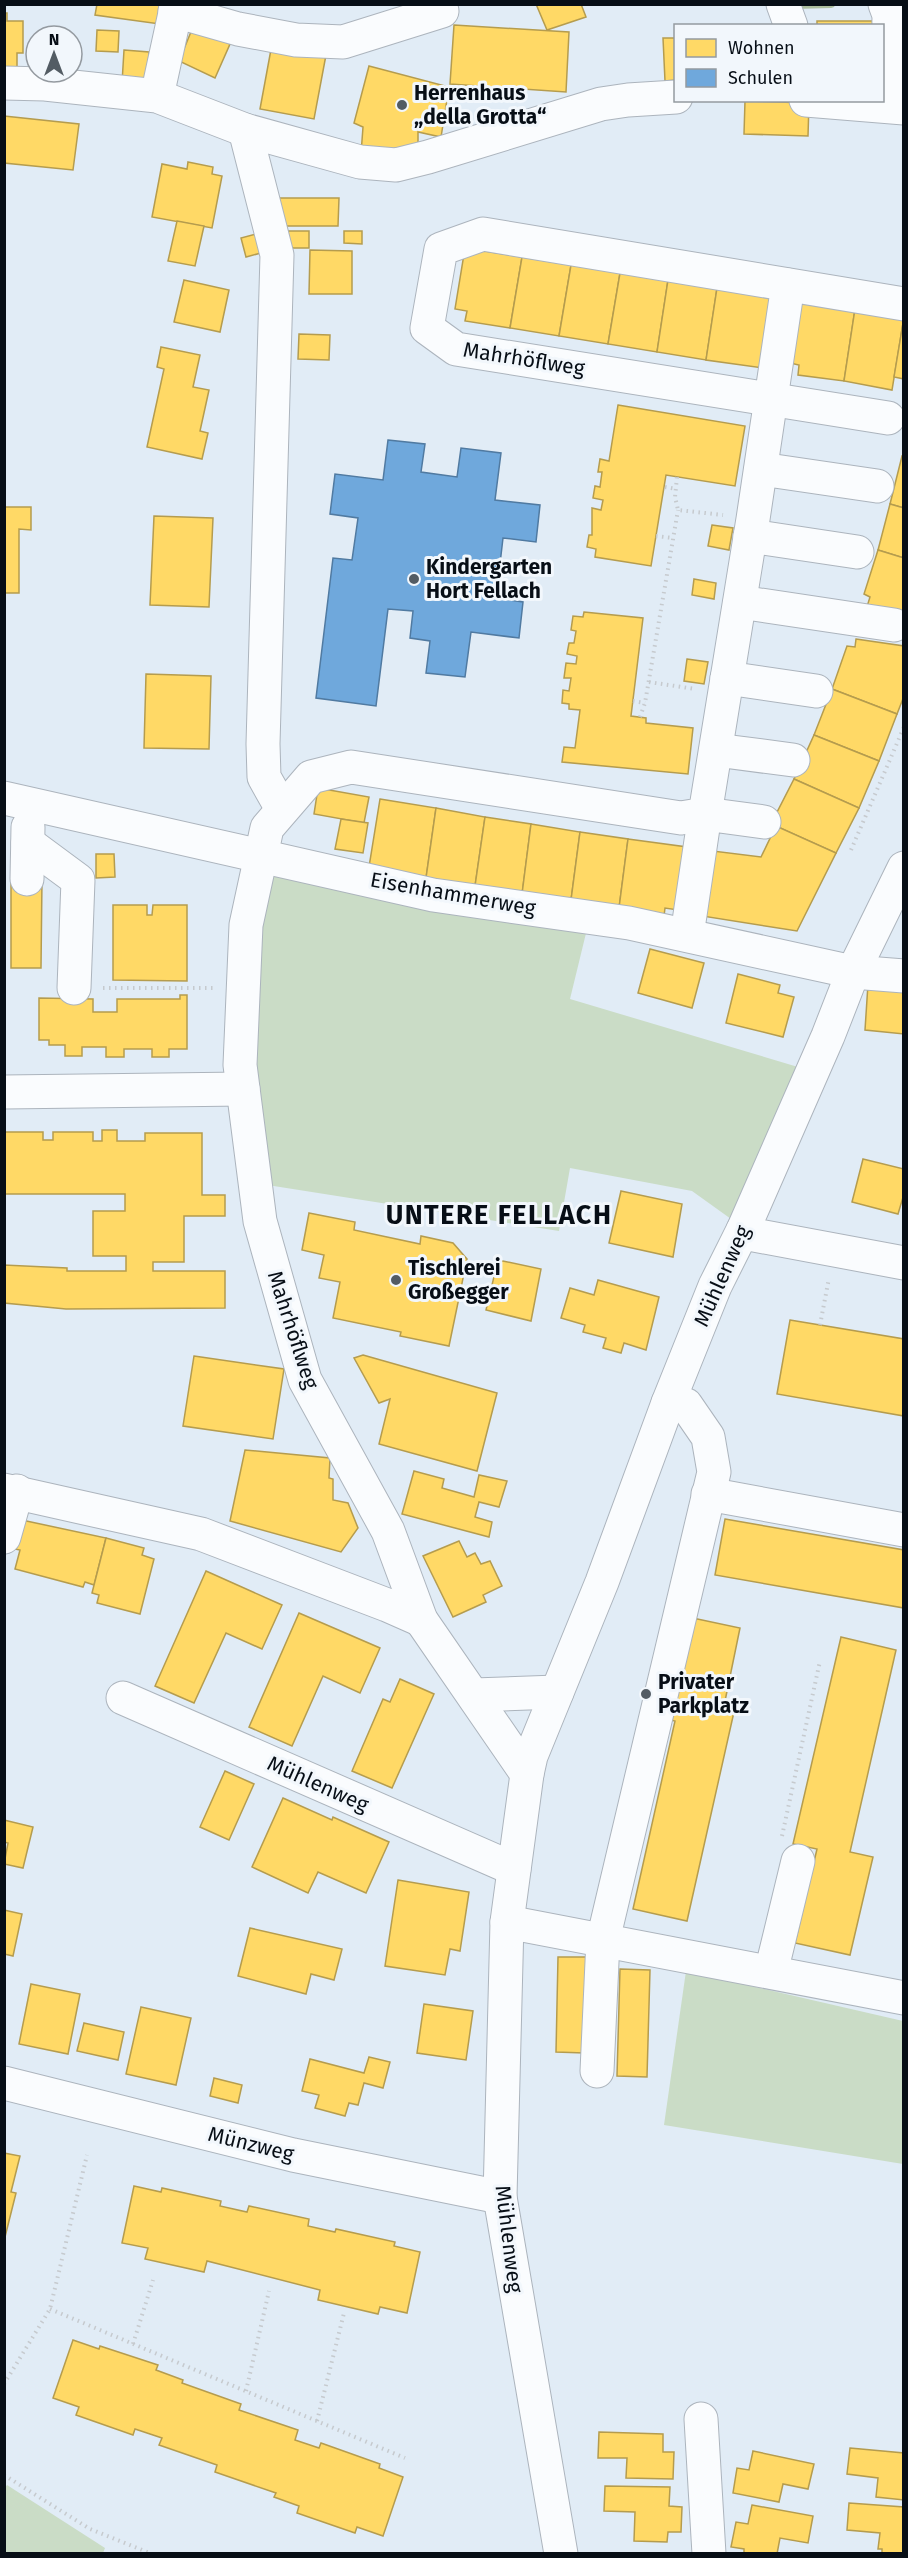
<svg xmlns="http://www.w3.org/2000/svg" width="908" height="2558" font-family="'Fira Sans',sans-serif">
  <rect width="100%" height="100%" fill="#e1ecf6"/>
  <g fill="#cadcc6">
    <polygon points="268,866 588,925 570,999 808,1070 745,1229 692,1191 570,1168 559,1231 261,1184 246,1065"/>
    <polygon points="686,1971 903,2021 903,2164 664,2125"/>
    <polygon points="7,2485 105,2548 103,2553 5,2553 4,2489"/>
  </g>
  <g fill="#ffd966" stroke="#b59c4e" stroke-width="1.5">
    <polygon points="97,4 170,4 167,25 95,15"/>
    <polygon points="536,4 581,4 586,17 547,30"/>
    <polygon points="4,13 7,13 7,21 23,21 23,53 17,53 17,71 4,71"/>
    <rect x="817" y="21" width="62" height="5"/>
    <polygon points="454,25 569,32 566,92 450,84"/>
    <polygon points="193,27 230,44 215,78 179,61"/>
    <polygon points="97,30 119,31 118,52 96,51"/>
    <polygon points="663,38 676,38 676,80 665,81"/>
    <polygon points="272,44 326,55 314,119 260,109"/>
    <polygon points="124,50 149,52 147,85 122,83"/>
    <polygon points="369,66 449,87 441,137 418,132 418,154 361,154 363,127 354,123"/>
    <polygon points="745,101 809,103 808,136 744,134"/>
    <polygon points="4,116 79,124 73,170 4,163"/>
    <polygon points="188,162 213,167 212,174 222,176 212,228 152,217 162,164 187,169"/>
    <polygon points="276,198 339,198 338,226 286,226"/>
    <polygon points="177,221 204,226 195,266 168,261"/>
    <rect x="288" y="231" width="21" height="17"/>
    <polygon points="344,231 362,231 362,244 344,243"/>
    <polygon points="256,234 261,253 246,257 241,238"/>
    <polygon points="465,248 522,257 510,328 465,321 467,311 455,309"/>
    <polygon points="310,250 352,251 352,294 309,294"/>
    <polygon points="522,257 571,265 559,336 510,328"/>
    <polygon points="571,265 620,273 608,344 559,336"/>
    <polygon points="620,273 668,280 657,352 608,344"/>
    <polygon points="184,280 229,290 220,332 174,322"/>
    <polygon points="668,280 717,288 706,360 657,352"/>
    <polygon points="717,288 774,297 763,368 706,360"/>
    <polygon points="800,302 855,309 844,381 798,375 799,365 790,363"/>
    <polygon points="855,309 904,317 892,390 844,381"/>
    <polygon points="904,317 904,379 894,377"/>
    <polygon points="299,334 330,335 329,360 298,359"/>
    <polygon points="161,347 200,355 193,387 209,390 200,431 208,433 202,459 147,447 164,369 157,367"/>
    <polygon points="618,405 745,426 735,486 666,475 651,566 595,557 596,549 587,547 589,535 592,535 592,508 601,510 603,500 593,498 595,486 600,487 602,472 598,472 600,459 609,461"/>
    <polygon points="902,456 904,457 904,508 890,504"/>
    <polygon points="890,504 904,508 904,558 878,550"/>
    <polygon points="4,507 31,507 31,530 19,529 19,593 4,593"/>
    <polygon points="154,516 213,518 209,607 150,605"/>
    <polygon points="712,525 733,528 729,550 708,546"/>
    <polygon points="878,550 904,558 904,619 866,610 870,597 864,594"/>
    <polygon points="694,579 716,583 714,599 692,595"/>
    <polygon points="584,612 643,618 631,716 646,718 646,723 693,728 688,774 562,762 564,747 575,748 580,710 569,709 569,704 562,703 563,690 569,691 571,678 564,678 566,663 576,664 577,656 567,654 569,643 574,643 576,631 571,630 573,616 583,617"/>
    <polygon points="856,639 904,646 904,696 897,714 832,689 847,646 855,647"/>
    <polygon points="687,659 708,662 704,684 684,681"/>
    <polygon points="146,674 211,676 209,749 144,748"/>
    <polygon points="832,689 897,714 879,761 814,735"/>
    <polygon points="814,735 879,761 859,808 794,779"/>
    <polygon points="794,779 859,808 836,853 771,824"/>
    <polygon points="318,788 369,797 364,823 314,814"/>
    <polygon points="380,799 436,808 426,878 369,867"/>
    <polygon points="436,808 485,817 475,886 426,878"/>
    <polygon points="485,817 531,824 522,894 475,886"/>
    <polygon points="341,819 368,823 363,853 335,849"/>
    <polygon points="531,824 580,832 571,900 522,894"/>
    <polygon points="776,826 836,853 797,931 702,916 713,851 761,857"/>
    <polygon points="580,832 628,839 619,908 571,900"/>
    <polygon points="628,839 687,847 678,910 665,908 664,916 619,908"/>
    <polygon points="96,854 114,854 115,877 96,878"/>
    <polygon points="11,879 42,879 41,968 11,968"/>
    <polygon points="113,905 147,905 147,915 152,915 153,905 187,905 187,981 113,980"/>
    <polygon points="650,949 704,963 692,1008 638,993"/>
    <polygon points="738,974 780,985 778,993 794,997 783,1037 726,1023"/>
    <polygon points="868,984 904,987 904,1034 865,1030"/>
    <polygon points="180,995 187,995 187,1049 169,1049 169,1057 152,1057 152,1049 124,1049 124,1057 106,1057 106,1047 82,1047 82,1056 65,1056 65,1045 49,1045 49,1040 39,1040 39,998 93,999 93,1012 117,1012 117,999 180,999"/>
    <polygon points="102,1130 117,1130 117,1141 145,1141 145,1133 202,1133 202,1195 225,1195 225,1216 184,1216 184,1262 153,1262 153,1271 225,1271 225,1308 66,1309 4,1303 4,1265 67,1268 67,1271 126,1271 126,1256 93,1256 93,1211 125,1211 125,1194 4,1194 4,1132 43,1132 43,1140 53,1140 53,1132 93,1132 93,1141 102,1141"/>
    <polygon points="863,1159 904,1169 904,1194 898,1214 852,1202"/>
    <polygon points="621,1191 682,1204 673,1257 609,1243"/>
    <polygon points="309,1213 355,1222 354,1230 420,1244 421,1236 453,1243 467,1259 449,1346 400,1336 401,1332 333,1318 340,1282 319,1278 324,1255 302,1250"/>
    <polygon points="498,1260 541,1269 531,1321 486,1310"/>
    <polygon points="598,1280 659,1297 646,1350 624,1343 621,1353 603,1348 606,1338 583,1332 585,1325 561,1318 570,1288 594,1295"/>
    <polygon points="790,1320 904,1339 904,1416 777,1394"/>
    <polygon points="363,1355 497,1393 477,1471 379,1444 390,1399 379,1403 354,1358"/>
    <polygon points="194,1356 284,1369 273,1439 183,1426"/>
    <polygon points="245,1450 330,1458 329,1478 333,1479 333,1500 348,1503 358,1528 341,1552 230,1521"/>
    <polygon points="414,1471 444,1479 442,1488 474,1497 479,1475 507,1481 499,1507 479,1502 475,1517 492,1522 489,1537 402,1514"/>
    <polygon points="17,1519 106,1538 94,1585 85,1582 83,1587 15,1569 20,1550 10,1548"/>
    <polygon points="725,1519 904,1550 904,1608 715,1575"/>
    <polygon points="106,1538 144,1548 142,1555 154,1559 140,1614 97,1603 99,1595 92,1593"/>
    <polygon points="459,1541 467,1557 475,1553 481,1564 490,1561 502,1586 483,1595 486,1602 453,1617 423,1556"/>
    <polygon points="206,1571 282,1605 262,1649 226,1633 194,1703 155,1686"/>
    <polygon points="299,1613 380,1648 360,1693 323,1676 292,1746 249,1727"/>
    <polygon points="688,1617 740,1628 725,1701 736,1703 687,1921 633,1909 675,1721 666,1719"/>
    <polygon points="841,1637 896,1650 850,1852 873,1857 850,1955 795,1943 817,1849 793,1844"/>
    <polygon points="400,1679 434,1694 392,1788 352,1771 383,1699 390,1702"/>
    <polygon points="225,1771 254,1784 229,1840 200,1827"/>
    <polygon points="283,1798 332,1820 333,1817 389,1842 366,1893 318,1872 308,1893 252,1867"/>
    <polygon points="4,1820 33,1827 23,1868 4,1864 8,1843 4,1842"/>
    <polygon points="398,1880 469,1892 460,1951 450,1949 445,1975 385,1966"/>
    <polygon points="4,1910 22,1914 13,1956 4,1954"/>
    <polygon points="250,1928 342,1949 334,1980 311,1974 306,1994 238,1976"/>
    <polygon points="558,1957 587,1957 584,2053 556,2052"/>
    <polygon points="620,1969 650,1970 647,2077 617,2076"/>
    <polygon points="31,1984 80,1994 68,2054 19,2044"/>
    <polygon points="424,2004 473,2011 466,2060 417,2053"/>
    <polygon points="141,2007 191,2018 176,2085 126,2074"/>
    <polygon points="84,2023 124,2032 118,2060 77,2051"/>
    <polygon points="369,2057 390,2062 383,2088 364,2083 358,2105 349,2103 345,2116 315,2108 319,2095 302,2091 310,2059 364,2073"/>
    <polygon points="214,2078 242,2085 238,2103 210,2096"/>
    <polygon points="4,2153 20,2156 11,2192 16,2193 4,2241"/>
    <polygon points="134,2186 161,2192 162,2188 221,2201 220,2206 247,2212 249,2206 309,2219 308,2226 335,2232 336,2229 395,2242 394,2246 420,2252 407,2313 380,2307 378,2314 318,2300 320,2290 207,2261 204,2272 145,2259 148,2248 122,2243"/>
    <polygon points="73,2340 99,2349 100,2346 158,2365 156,2370 183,2380 182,2383 241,2404 239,2410 298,2430 295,2440 319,2448 321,2443 380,2464 379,2468 403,2477 383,2536 357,2527 355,2533 297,2513 299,2506 274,2497 276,2493 215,2472 217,2465 159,2445 162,2438 135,2429 133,2435 76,2415 79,2407 53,2398"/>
    <polygon points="599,2432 663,2434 663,2452 674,2452 673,2479 626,2478 627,2458 598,2458"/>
    <polygon points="850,2448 904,2453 904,2500 876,2497 878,2478 847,2474"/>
    <polygon points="753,2451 814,2464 808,2489 783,2484 779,2502 733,2493 737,2468 749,2470"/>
    <polygon points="605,2486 670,2487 669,2506 682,2507 681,2532 668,2532 667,2542 634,2541 635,2512 604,2511"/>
    <polygon points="849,2503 904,2507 904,2554 882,2554 882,2549 878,2549 880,2533 847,2530"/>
    <polygon points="752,2505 813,2516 808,2543 780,2538 777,2554 744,2554 744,2549 731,2547 736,2522 748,2524"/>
  </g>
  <polygon fill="#6fa8dc" stroke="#507aa1" stroke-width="1.5" points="388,440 425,444 421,472 457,477 461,448 501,453 495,500 540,505 536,542 503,538 496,598 523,602 519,638 471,632 465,677 426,673 430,641 410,638 413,611 388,609 376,706 316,698 333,558 352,560 358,518 330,514 335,474 383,480"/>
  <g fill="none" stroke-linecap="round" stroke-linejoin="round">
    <polyline stroke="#acbe9e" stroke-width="8" points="792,5 831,4"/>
    <defs>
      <g id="minor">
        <polyline points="783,4 791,26"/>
        <polyline points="885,4 889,15 888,106"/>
        <polyline points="175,11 238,29 296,40 343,42 442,11"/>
        <polyline points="4,83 45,84 157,96 245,130 360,162 396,165 428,157 601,104 628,100 676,97"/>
        <polyline points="157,96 177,4"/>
        <polyline points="806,100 904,108"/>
        <polyline points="245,130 277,255 263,744 264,777 282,809"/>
        <polyline points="888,418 456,349 427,328 441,249 483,234 904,304"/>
        <polyline points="761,469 877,486"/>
        <polyline points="750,536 857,552"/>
        <polyline points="740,602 894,625"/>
        <polyline points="727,678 816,691"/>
        <polyline points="716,750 793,760"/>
        <polyline points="4,798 433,895 629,923 853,972 904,976"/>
        <polyline points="28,843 78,880 74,988"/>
        <polyline points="27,879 28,827"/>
        <polyline points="687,935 705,814 764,822"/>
        <polyline points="4,1092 243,1089"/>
        <polyline points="743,1230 754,1235 904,1263"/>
        <polyline points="4,1490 201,1534 387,1605 421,1620"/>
        <polyline points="708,1494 904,1530"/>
        <polyline points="4,1537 17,1491"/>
        <polyline points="474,1695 557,1692"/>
        <polyline points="123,1698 514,1869"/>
        <polyline points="527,1774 421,1620 388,1531 305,1380 260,1221 240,1065 246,925 267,828 311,777 351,767 681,818 705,814 753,519 788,285"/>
        <polyline points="507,1922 904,1998"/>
        <polyline points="771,1972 798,1861"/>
        <polyline points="597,2071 603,1940 714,1472 708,1437 686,1405 668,1403"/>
        <polyline points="4,2083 293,2155 500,2197"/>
        <polyline points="701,2419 709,2554"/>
        <polyline points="561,2554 500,2197 507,1922 527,1774 531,1756 602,1582 668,1403 715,1286 743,1230 828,1036 853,972 904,868"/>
      </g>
    </defs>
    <use href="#minor" stroke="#acb4bd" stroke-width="35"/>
    <g stroke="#c6cace" stroke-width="4" stroke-dasharray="1.5 4.5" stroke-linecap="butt">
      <polyline points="677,477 675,497 678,510 723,515"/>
      <polyline points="665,487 676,489"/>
      <polyline points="656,536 673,538"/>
      <polyline points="649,682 695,689"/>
      <polyline points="633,701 645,703"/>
      <polyline points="640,717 645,703 678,510"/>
      <polyline points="851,850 904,727"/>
      <polyline points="103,988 213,988"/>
      <polyline points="820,1325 829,1278"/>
      <polyline points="782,1836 820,1661"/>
      <polyline points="50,2309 405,2458"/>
      <polyline points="133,2344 153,2280"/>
      <polyline points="4,2384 50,2309 87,2155"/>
      <polyline points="246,2391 269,2291"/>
      <polyline points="317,2421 344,2313"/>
      <polyline points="4,2475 90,2529 152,2554"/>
    </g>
    <use href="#minor" stroke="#fafcfe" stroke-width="33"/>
  </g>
  <g fill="#535c64" stroke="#f2f7fc" stroke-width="2">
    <circle cx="402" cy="105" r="6"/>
    <circle cx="414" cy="579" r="6"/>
    <circle cx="396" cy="1280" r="6"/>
    <circle cx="646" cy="1694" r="6"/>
  </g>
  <g text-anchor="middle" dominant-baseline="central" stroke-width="6" stroke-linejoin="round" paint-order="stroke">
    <g font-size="21" font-weight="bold" fill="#070e16" stroke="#f2f7fc" text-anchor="start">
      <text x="414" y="93">Herrenhaus<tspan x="414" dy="24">„della Grotta“</tspan></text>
      <text x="426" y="567">Kindergarten<tspan x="426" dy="24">Hort Fellach</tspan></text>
      <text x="408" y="1268">Tischlerei<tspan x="408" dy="24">Großegger</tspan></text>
      <text x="658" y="1682">Privater<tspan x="658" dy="24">Parkplatz</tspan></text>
    </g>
    <g font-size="21" fill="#070e16" stroke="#f2f7fc">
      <text transform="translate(524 359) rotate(9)">Mahrhöflweg</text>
      <text transform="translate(453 894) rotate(10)">Eisenhammerweg</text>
      <text transform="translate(722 1276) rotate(-66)">Mühlenweg</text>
      <text transform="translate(293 1330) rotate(72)">Mahrhöflweg</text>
      <text transform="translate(318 1784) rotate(24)">Mühlenweg</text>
      <text transform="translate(251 2144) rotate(14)">Münzweg</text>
      <text transform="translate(509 2239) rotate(83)">Mühlenweg</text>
    </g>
    <g font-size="27" font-weight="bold" letter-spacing="1.5" fill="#070e16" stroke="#f2f7fc">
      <text x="499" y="1215">UNTERE FELLACH</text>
    </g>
  </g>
  <rect width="908" height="2558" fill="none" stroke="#070e16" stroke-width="12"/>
  <rect x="674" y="24" width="210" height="78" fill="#f2f7fc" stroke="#949aa0" stroke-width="1.5"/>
  <rect x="686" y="39" width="30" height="18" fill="#ffd966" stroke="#949aa0" stroke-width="1.5"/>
  <text x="728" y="54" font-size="18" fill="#070e16">Wohnen</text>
  <rect x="686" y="69" width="30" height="18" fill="#6fa8dc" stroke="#949aa0" stroke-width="1.5"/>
  <text x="728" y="84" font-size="18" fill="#070e16">Schulen</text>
  <g transform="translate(54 54)"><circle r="28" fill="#f2f7fc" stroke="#949aa0" stroke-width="1.5"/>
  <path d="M0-4.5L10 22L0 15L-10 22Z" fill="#535c64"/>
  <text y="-9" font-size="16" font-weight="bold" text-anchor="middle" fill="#070e16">N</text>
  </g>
</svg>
